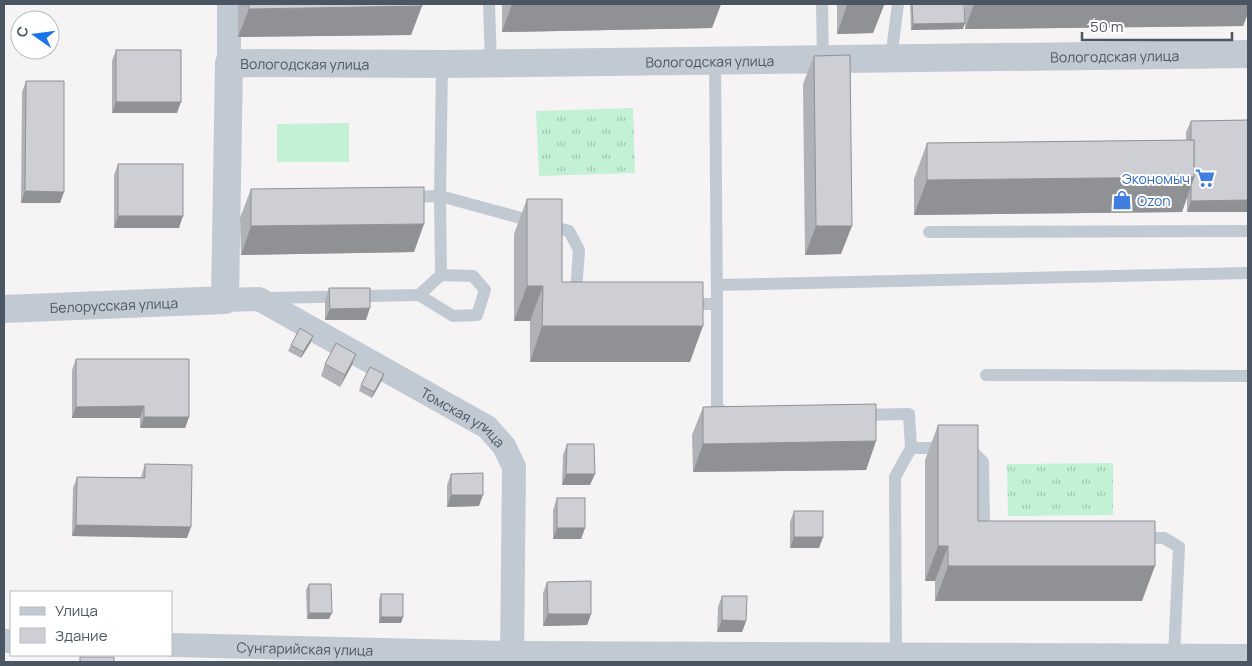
<svg xmlns="http://www.w3.org/2000/svg" width="1252" height="666" font-family="Manrope,sans-serif">
  <defs>
    <pattern id="grass-tufts" width="24" height="20" patternUnits="userSpaceOnUse" patternTransform="scale(1.25)"><rect width="24" height="20" fill="#c3f1d5"/><path d="M3 7l-1-3M5 7V3M7 7l1-3M15 17l-1-3M17 17v-4M19 17l1-3" fill="none" stroke="#a0c6b0"/></pattern>
  </defs>
  <rect width="100%" height="100%" fill="#f5f3f3"/>
  <g fill="url(#grass-tufts)">
    <polygon points="633,108 635,173 539,176 536,111"/>
    <polygon points="1113,463 1113,515 1008,516 1007,464"/>
  </g>
  <polygon fill="#c3f1d5" points="349,123 349,162 277,162 277,124"/>
  <g fill="none" stroke-linecap="round" stroke-linejoin="round">
    <g stroke="#c1cad2" stroke-width="12">
      <polyline points="489,4 491,63"/>
      <polyline points="822,4 823,59"/>
      <polyline points="891,58 898,4"/>
      <polyline points="408,197 440,196 569,231 579,250 576,292 580,296"/>
      <polyline points="929,232 1248,231"/>
      <polyline points="717,285 1248,273"/>
      <polyline points="419,295 453,316 477,315 485,290 473,276 441,275"/>
      <polyline points="266,298 419,295 441,275 440,196 442,64"/>
      <polyline points="687,304 717,304 715,61"/>
      <polyline points="717,304 717,407 728,416"/>
      <polyline points="986,375 1248,376"/>
      <polyline points="860,415 909,414 911,448 895,477 896,654"/>
      <polyline points="966,447 968,447 983,462 984,524 991,534"/>
      <polyline points="911,448 946,448"/>
      <polyline points="1137,538 1164,538 1179,547 1174,656"/>
    </g>
    <g stroke="#c1cad2" stroke-width="24">
      <polyline points="229,4 229,63"/>
      <path id="s1" d="M 225,300 L 259,299 L 487,427 L 504,446 L 514,467 L 512,662"/>
      <polyline points="4,641 11,641"/>
      <path id="s2" d="M 171,645 L 513,653 L 1248,656"/>
    </g>
    <path stroke="#c1cad2" stroke-width="28" id="s3" d="M 4,309 L 225,300 L 229,63 L 442,64 L 1248,54"/>
  </g>
  <g fill="#b0b2b7">
    <polygon points="238,4 422,4 411,35 238,37"/>
    <polygon points="502,4 721,4 712,28 502,32"/>
    <polygon points="837,4 884,4 884,5 873,33 837,34"/>
    <polygon points="910,4 964,4 963,29 911,30"/>
    <polygon points="965,4 1248,4 1248,13 1243,26 965,29"/>
    <polygon points="116,50 177,113 112,113 112,61"/>
    <polygon points="814,56 841,254 805,255 803,84"/>
    <polygon points="26,81 60,203 21,203 22,92"/>
    <polygon points="1248,120 1248,207 1247,212 1187,212 1187,197 1182,212 914,215 914,179 927,143 1186,140 1186,132 1191,121"/>
    <polygon points="118,164 179,228 114,228 114,175"/>
    <polygon points="251,189 414,252 241,255 240,218"/>
    <polygon points="527,199 562,282 690,362 530,362 530,321 514,321 514,234"/>
    <polygon points="329,288 366,320 325,320 325,300"/>
    <polygon points="313,336 311,342 301,358 288,351 291,345"/>
    <polygon points="76,359 189,417 185,428 140,428 140,418 72,418 72,370"/>
    <polygon points="325,364 352,365 340,387 321,376"/>
    <polygon points="384,374 382,380 372,398 359,391 361,385"/>
    <polygon points="703,407 876,441 866,470 693,472 692,435"/>
    <polygon points="938,425 978,521 1142,601 935,601 935,581 925,581 925,460"/>
    <polygon points="567,444 590,485 562,485 563,455"/>
    <polygon points="145,464 187,538 72,536 73,488 77,477 141,477"/>
    <polygon points="451,474 479,506 447,507 447,485"/>
    <polygon points="557,498 585,528 581,539 553,539 553,510"/>
    <polygon points="794,511 823,537 819,548 790,548 790,522"/>
    <polygon points="547,582 591,614 587,625 543,626 543,593"/>
    <polygon points="309,584 329,619 307,619 306,590"/>
    <polygon points="381,594 403,617 401,623 379,623 379,600"/>
    <polygon points="722,596 746,621 742,632 717,632 718,607"/>
  </g>
  <g fill="#909195">
    <polygon points="512,4 721,4 712,28 502,32"/>
    <polygon points="974,4 1248,4 1248,13 1243,26 965,29"/>
    <polygon points="847,5 884,5 873,33 837,34"/>
    <polygon points="422,6 411,35 238,37 249,9"/>
    <polygon points="965,23 963,29 911,30 913,24"/>
    <polygon points="116,102 181,102 177,113 112,113"/>
    <polygon points="1194,177 1182,212 914,215 927,180"/>
    <polygon points="25,191 64,192 60,203 21,203"/>
    <polygon points="1248,200 1248,207 1247,212 1187,212 1191,201"/>
    <polygon points="118,216 183,216 179,228 114,228"/>
    <polygon points="424,224 414,252 241,255 251,226"/>
    <polygon points="816,226 852,226 841,254 805,255"/>
    <polygon points="527,286 543,286 530,321 514,321"/>
    <polygon points="370,308 366,320 325,320 330,309"/>
    <polygon points="542,326 703,326 690,362 530,362"/>
    <polygon points="313,336 311,342 301,358 303,352"/>
    <polygon points="356,354 352,365 340,387 345,375"/>
    <polygon points="384,374 382,380 372,398 374,392"/>
    <polygon points="144,406 140,418 72,418 76,407"/>
    <polygon points="144,417 189,417 185,428 140,428"/>
    <polygon points="876,441 866,470 693,472 703,444"/>
    <polygon points="566,474 595,474 590,485 562,485"/>
    <polygon points="451,495 483,495 479,506 447,507"/>
    <polygon points="76,525 191,527 187,538 72,536"/>
    <polygon points="557,528 585,528 581,539 553,539"/>
    <polygon points="794,537 823,537 819,548 790,548"/>
    <polygon points="938,546 948,546 935,581 925,581"/>
    <polygon points="948,566 1155,566 1142,601 935,601"/>
    <polygon points="309,613 332,613 329,619 307,619"/>
    <polygon points="548,614 591,614 587,625 543,626"/>
    <polygon points="381,617 403,617 401,623 379,623"/>
    <polygon points="722,620 746,621 742,632 717,632"/>
  </g>
  <g fill="#cdcfd5" stroke="#909195">
    <polygon points="249,4 422,4 422,6 249,9"/>
    <rect x="847" y="4" width="37" height="1"/>
    <polygon points="912,4 964,4 965,23 913,24"/>
    <rect x="116" y="50" width="65" height="52"/>
    <polygon points="850,55 852,226 816,226 814,56"/>
    <polygon points="26,81 64,81 64,192 25,191"/>
    <polygon points="1248,120 1248,200 1191,201 1191,185 1194,177 1194,140 1191,140 1191,121"/>
    <polygon points="1194,140 1194,177 927,180 927,143"/>
    <rect x="118" y="164" width="65" height="52"/>
    <polygon points="424,187 424,224 251,226 251,189"/>
    <polygon points="527,199 562,199 562,282 703,282 703,326 542,326 543,286 527,286"/>
    <polygon points="329,288 370,288 370,308 330,309"/>
    <polygon points="300,328 313,336 303,352 291,345"/>
    <polygon points="336,343 356,354 345,375 325,364"/>
    <polygon points="76,359 189,359 189,417 144,417 144,406 76,407"/>
    <polygon points="370,367 384,374 374,392 361,385"/>
    <polygon points="876,404 876,441 703,444 703,407"/>
    <polygon points="938,425 978,425 978,521 1155,521 1155,566 948,566 948,546 938,546"/>
    <polygon points="567,444 594,444 595,474 566,474"/>
    <polygon points="145,464 192,465 191,527 76,525 77,477 145,478"/>
    <polygon points="483,473 483,495 451,495 451,474"/>
    <rect x="557" y="498" width="28" height="30"/>
    <rect x="794" y="511" width="29" height="26"/>
    <polygon points="591,581 591,614 548,614 547,582"/>
    <polygon points="309,584 331,584 332,613 309,613"/>
    <rect x="381" y="594" width="22" height="23"/>
    <polygon points="722,596 747,596 746,621 722,620"/>
    <rect x="80" y="657" width="34" height="5"/>
  </g>
  <defs>
    <symbol id="supermarket-bare" viewBox="-9 -9 18 18"><path d="M-6-5.5h2.5l.6 2H6L4.5 2H-2.5L-4.4-4H-6ZM-1.5 3.2a1.3 1.3 0 1 0 .1 0ZM3 3.2a1.3 1.3 0 1 0 .1 0Z" fill="#3f7fe0" stroke="#fff" stroke-width="2.5" paint-order="stroke"/></symbol>
    <symbol id="shop-bare" viewBox="-9 -9 18 18"><path d="M-5-2.5h2.3a2.7 3.5 0 0 1 5.4 0H5L5.5 6h-11ZM-1.5-2.5h3a1.5 2.3 0 0 0-3 0Z" fill="#3f7fe0" stroke="#fff" stroke-width="2.5" paint-order="stroke"/></symbol>
  </defs>
  <g fill-rule="evenodd">
    <use href="#supermarket-bare" x="1191" y="164" width="28" height="28"/>
    <use href="#shop-bare" x="1108" y="186" width="28" height="28"/>
  </g>
  <g text-anchor="middle" dominant-baseline="central" stroke-width="4" stroke-linejoin="round" paint-order="stroke">
    <g font-size="14" fill="#4a5661" stroke="#fff">
      <text stroke="none"><textPath href="#s3" startOffset="1344">Вологодская улица</textPath></text>
      <text stroke="none"><textPath href="#s3" startOffset="939">Вологодская улица</textPath></text>
      <text stroke="none"><textPath href="#s3" startOffset="534">Вологодская улица</textPath></text>
      <text stroke="none"><textPath href="#s3" startOffset="110">Белорусская улица</textPath></text>
      <text stroke="none"><textPath href="#s1" startOffset="270">Томская улица</textPath></text>
      <text stroke="none"><textPath href="#s2" startOffset="134">Сунгарийская улица</textPath></text>
    </g>
    <g font-size="14" fill="#366cbe" stroke="#fff" text-anchor="end">
      <text x="1190" y="178">Экономыч</text>
      <text x="1137" y="200" text-anchor="start">Ozon</text>
    </g>
  </g>
  <rect width="1252" height="666" fill="none" stroke="#4a5661" stroke-width="10"/>
  <rect x="10" y="591" width="162" height="65" fill="#ffffff" stroke="#b7bbc0"/>
  <rect x="20" y="607" width="25" height="8" fill="#c1cad2" stroke="#b7bbc0"/>
  <text x="55" y="616" font-size="15" fill="#4a5661">Улица</text>
  <rect x="20" y="628" width="25" height="15" fill="#cdcfd5" stroke="#b7bbc0"/>
  <text x="55" y="641" font-size="15" fill="#4a5661">Здание</text>
  <g transform="translate(35 35) rotate(284)"><circle r="24" fill="#ffffff" stroke="#b7bbc0"/>
  <path d="M0-4L9 19L0 12L-9 19Z" fill="#1a73e8"/>
  <text y="-8" font-size="14" font-weight="bold" text-anchor="middle" fill="#4a5661">С</text>
  </g>
  <path d="M1082 32v8h150v-8" fill="none" stroke="#4a5661" stroke-width="2.5"/>
  <text x="1090" y="32" font-size="15" fill="#4a5661" stroke="#ffffff" stroke-width="4" paint-order="stroke">50 m</text>
</svg>
